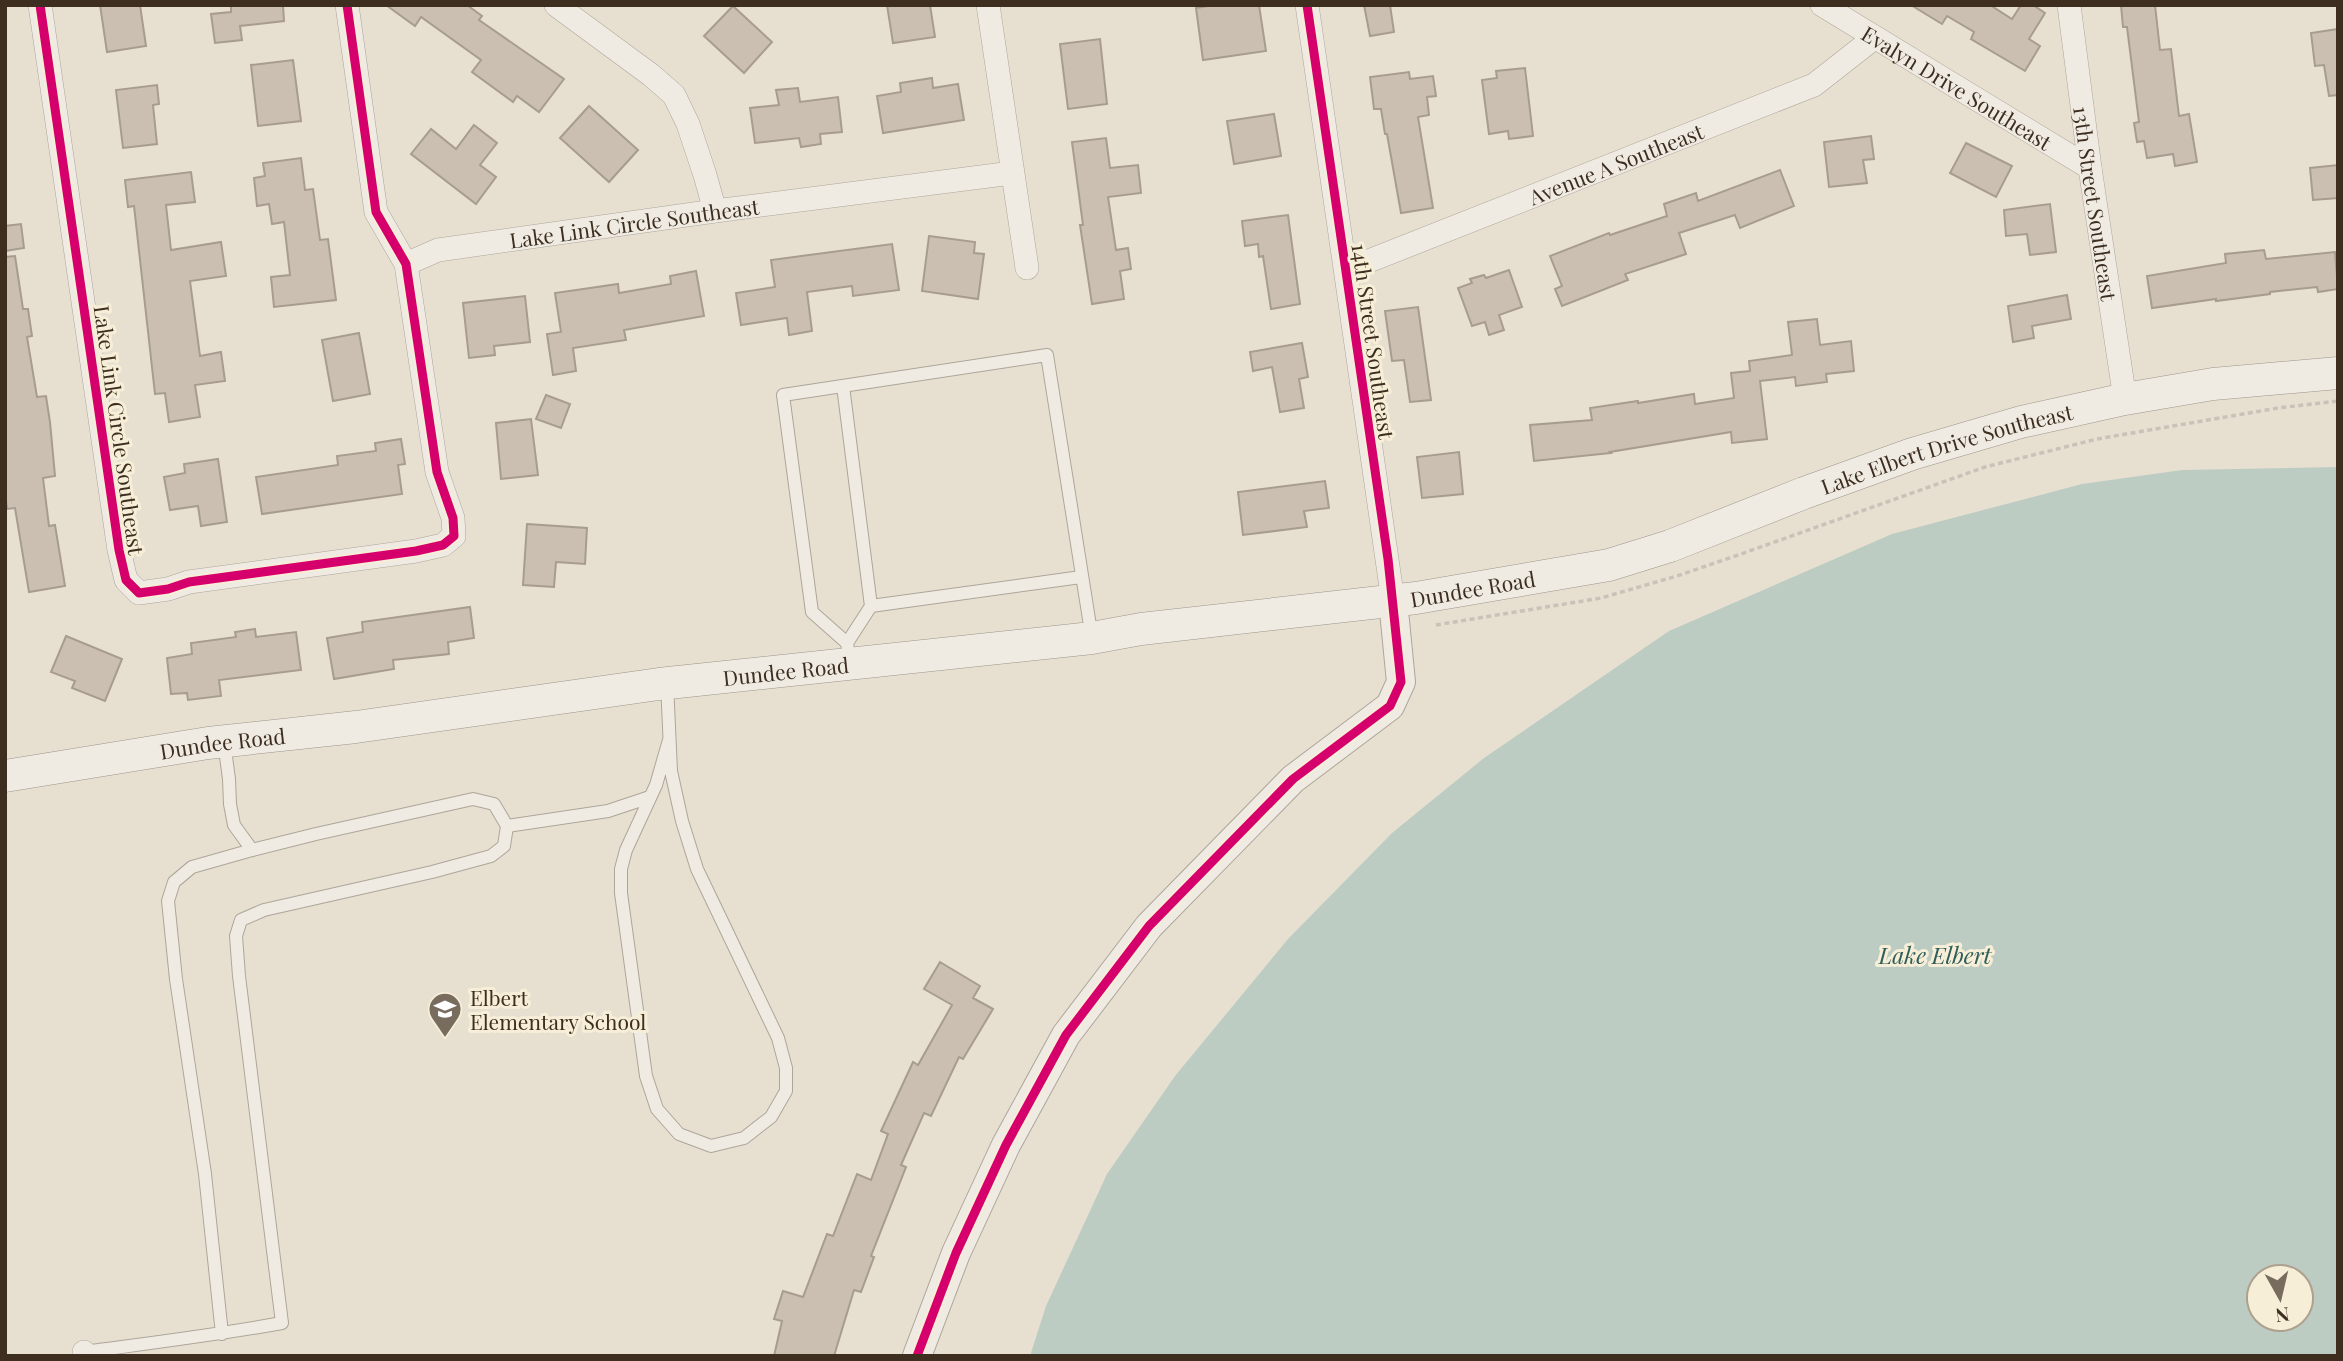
<svg xmlns="http://www.w3.org/2000/svg" width="2343" height="1361" font-family="'Playfair Display',serif">
  <rect width="100%" height="100%" fill="#e7e0d1"/>
  <path fill="#bcccc2" fill-rule="evenodd" d="M 2338,467 L 2338,1356 L 1030,1356 L 1046,1306 L 1107,1174 L 1175,1076 L 1288,939 L 1392,833 L 1484,758 L 1669,631 L 1892,534 L 2082,484 L 2182,470 ZM 2259,1277 L 2301,1277 L 2301,1319 L 2259,1319 Z"/>
  <g fill="#cbbfb2" stroke="#a89c90" stroke-width="2">
    <polygon points="100,5 140,5 146,46 107,52"/>
    <polygon points="231,5 283,5 284,21 240,26 242,40 215,43 211,14 231,12"/>
    <polygon points="386,5 467,5 482,16 479,20 564,79 539,112 517,96 513,102 472,72 481,60 421,17 415,26"/>
    <polygon points="887,5 930,5 935,37 893,43"/>
    <polygon points="1214,5 1259,5 1266,51 1203,60 1196,8"/>
    <polygon points="1364,5 1390,5 1394,32 1370,36"/>
    <polygon points="1911,5 1990,5 2012,19 2021,5 2033,5 2045,13 2029,39 2040,46 2025,71 1971,39 1974,32 1947,16 1942,24"/>
    <polygon points="2121,5 2155,5 2160,50 2171,49 2179,116 2189,114 2197,162 2175,166 2173,154 2147,158 2144,141 2137,142 2134,123 2139,122 2127,27 2123,27"/>
    <polygon points="733,6 772,42 744,73 704,36"/>
    <polygon points="2338,29 2338,95 2329,96 2324,65 2315,66 2311,33"/>
    <polygon points="1100,39 1107,104 1068,109 1060,44"/>
    <polygon points="293,60 301,121 258,126 251,65"/>
    <polygon points="1525,68 1533,136 1509,139 1508,131 1489,134 1482,80 1497,78 1496,71"/>
    <polygon points="1409,72 1410,79 1433,76 1436,96 1427,97 1429,115 1418,117 1433,208 1401,213 1387,134 1385,134 1381,109 1374,109 1370,77"/>
    <polygon points="932,78 933,88 958,84 964,120 883,133 877,96 901,92 900,83"/>
    <polygon points="157,85 159,104 153,105 157,144 123,148 116,90"/>
    <polygon points="798,88 800,102 838,97 842,132 820,134 821,144 801,147 799,138 755,143 750,108 779,105 776,90"/>
    <polygon points="589,106 638,150 609,182 560,138"/>
    <polygon points="1274,114 1281,156 1234,164 1227,121"/>
    <polygon points="474,125 497,143 480,165 496,177 476,204 411,154 431,129 456,149"/>
    <polygon points="1871,136 1874,159 1863,160 1867,183 1829,187 1824,142"/>
    <polygon points="1106,138 1110,168 1138,165 1141,193 1108,197 1116,250 1128,248 1131,269 1120,271 1124,299 1092,304 1080,225 1083,225 1072,142"/>
    <polygon points="1966,143 2012,166 1996,197 1950,173"/>
    <polygon points="301,158 305,190 313,189 320,240 328,239 336,300 274,307 271,277 290,275 284,222 272,224 269,204 257,206 254,178 265,176 263,163"/>
    <polygon points="2338,165 2338,198 2313,200 2310,168"/>
    <polygon points="1780,170 1794,206 1740,228 1735,215 1679,233 1686,254 1625,274 1628,280 1562,306 1555,289 1562,286 1550,256 1609,233 1610,235 1667,216 1664,204 1696,193 1698,201"/>
    <polygon points="191,172 195,202 166,205 171,250 221,242 226,276 190,281 200,356 221,352 225,381 195,385 200,417 169,422 165,393 155,394 134,206 128,207 125,180"/>
    <polygon points="2050,204 2056,252 2030,255 2027,234 2006,236 2004,210"/>
    <polygon points="1288,215 1300,304 1271,309 1263,256 1259,257 1258,244 1245,246 1242,221"/>
    <polygon points="21,224 24,248 5,251 5,226"/>
    <polygon points="929,236 975,242 974,253 984,254 978,299 922,291"/>
    <polygon points="892,244 899,290 853,296 852,286 807,292 812,331 789,335 787,318 741,325 736,293 775,287 771,260"/>
    <polygon points="2264,250 2266,259 2335,252 2338,289 2318,292 2317,287 2270,292 2270,294 2216,301 2216,299 2152,308 2147,276 2226,263 2225,254"/>
    <polygon points="15,256 23,309 28,309 32,336 27,337 37,397 46,396 50,422 55,476 43,478 49,526 55,525 65,586 29,592 15,508 7,509 5,494 5,257"/>
    <polygon points="1509,270 1522,307 1499,315 1504,330 1489,335 1485,322 1472,326 1458,288 1472,283 1470,279 1484,275 1486,278"/>
    <polygon points="696,271 704,316 624,330 626,340 573,348 576,371 553,375 547,334 561,332 555,293 618,284 619,293 671,284 670,276"/>
    <polygon points="2067,295 2071,319 2032,326 2034,338 2013,342 2008,306"/>
    <polygon points="525,296 530,342 494,346 495,355 469,358 463,303"/>
    <polygon points="1418,307 1431,400 1410,402 1404,360 1392,361 1385,311"/>
    <polygon points="1817,319 1820,345 1851,341 1854,371 1826,374 1827,382 1796,386 1795,377 1760,381 1767,439 1732,443 1731,432 1610,452 1611,453 1534,461 1530,425 1592,420 1590,408 1638,401 1638,403 1694,394 1695,404 1734,398 1731,373 1750,371 1749,361 1792,355 1788,322"/>
    <polygon points="359,333 370,394 333,401 322,340"/>
    <polygon points="1302,343 1308,377 1299,379 1304,408 1280,412 1272,367 1253,371 1250,352"/>
    <polygon points="546,395 570,404 561,428 536,419"/>
    <polygon points="531,419 538,475 501,479 496,423"/>
    <polygon points="401,439 405,464 398,465 402,494 262,514 256,477 338,465 337,456 376,451 375,443"/>
    <polygon points="1459,452 1463,494 1422,498 1417,457"/>
    <polygon points="218,459 227,522 201,526 198,506 170,510 164,477 185,473 184,464"/>
    <polygon points="1325,481 1329,508 1304,511 1307,527 1243,535 1238,492"/>
    <polygon points="527,524 587,528 585,564 556,562 554,587 523,585"/>
    <polygon points="470,607 474,638 448,642 449,654 393,660 394,669 334,679 327,638 363,632 362,622"/>
    <polygon points="255,629 256,637 296,632 301,670 219,680 221,696 188,700 187,693 171,694 167,658 192,654 191,643 236,637 235,632"/>
    <polygon points="66,636 122,659 105,701 72,688 75,681 51,672"/>
    <polygon points="940,962 980,986 973,998 993,1009 963,1059 959,1057 931,1116 924,1113 901,1165 906,1167 871,1256 874,1257 861,1292 854,1290 834,1356 774,1356 782,1321 774,1319 783,1291 803,1297 827,1234 833,1236 857,1174 871,1180 888,1134 881,1131 913,1062 918,1065 952,1005 924,989"/>
  </g>
  <g fill="none" stroke-linecap="round" stroke-linejoin="round">
    <defs>
      <g id="service">
        <polyline points="843,386 871,606 847,643"/>
        <polyline points="871,606 1081,577"/>
        <polyline points="850,662 847,643 812,612 783,395 1047,355 1092,638"/>
        <polyline points="667,683 671,771 682,821 697,869 778,1038 786,1068 786,1091 771,1117 744,1138 711,1146 679,1134 657,1109 646,1076 621,893 621,869 626,850 656,785 669,740"/>
        <polyline points="224,742 229,779 230,804 234,825 252,850"/>
        <polyline points="507,826 608,811 650,797"/>
        <path d="M 84,1352 C 150,1343 216,1335 282,1323 L 239,976 L 236,936 L 241,920 L 264,910 L 432,872 L 491,856 L 504,846 L 507,826 L 494,804 L 473,799 L 316,834 L 252,850 L 192,867 L 174,882 L 168,901 L 176,979 L 205,1174 L 222,1334"/>
      </g>
      <g id="minor">
        <polyline points="40,5 119,550 126,580 139,593 168,589 189,582 416,551 443,545 454,536 453,518 437,472 406,264 376,212 347,5"/>
        <polyline points="556,5 651,75 674,95 688,124 705,175 715,211"/>
        <polyline points="988,5 1027,268"/>
        <polyline points="1307,5 1393,601"/>
        <path id="s1" d="M 1822,5 L 2090,168"/>
        <path id="s2" d="M 2069,5 L 2090,168 L 2125,399"/>
        <path id="s3" d="M 406,264 L 438,250 L 715,211 L 1012,173"/>
        <path id="s4" d="M 1346,270 L 1814,85 L 1874,38"/>
        <polyline points="84,1352 84,1356"/>
      </g>
      <polyline id="tertiary" points="917,1356 956,1253 1006,1145 1066,1035 1149,926 1293,779 1390,706 1401,682 1393,601"/>
      <g id="secondary">
        <path id="s5" d="M 5,776 L 208,743 L 356,727 L 659,684 L 1092,638 L 1141,629 L 1416,598 L 1609,565 L 1670,546 L 1804,493 L 1912,454 L 2021,422 L 2125,399 L 2213,384 L 2338,373"/>
      </g>
    </defs>
    <use href="#service" stroke="#ada599" stroke-width="14"/>
    <use href="#minor" stroke="#ada599" stroke-width="24"/>
    <use href="#tertiary" stroke="#ada599" stroke-width="30"/>
    <use href="#secondary" stroke="#9c958a" stroke-width="33"/>
    <polyline stroke="#c8c2b9" stroke-width="3.5" stroke-dasharray="5 3.5" stroke-linecap="butt" points="1436,625 1601,598 1677,576 1741,554 1985,467 2097,439 2278,408 2338,401"/>
    <use href="#service" stroke="#efebe3" stroke-width="12"/>
    <use href="#minor" stroke="#efebe3" stroke-width="23"/>
    <use href="#tertiary" stroke="#efebe3" stroke-width="28"/>
    <use href="#secondary" stroke="#efebe3" stroke-width="32"/>
    <defs>
      <g id="cycleway">
        <polyline points="40,5 119,550 126,580 139,593 168,589 189,582 416,551 443,545 454,536 453,518 437,472 406,264 376,212 347,5"/>
        <polyline points="917,1356 956,1253 1006,1145 1066,1035 1149,926 1293,779 1390,706 1401,682 1388,559 1307,5"/>
      </g>
    </defs>
    <use href="#cycleway" stroke="#f7eed8" stroke-width="13"/>
    <use href="#cycleway" stroke="#d6006c" stroke-width="9"/>
  </g>
  <defs>
    <symbol id="school-pin" viewBox="-11 -11 22 30"><path d="M0 17L-7.5 6A9.5 9.5 0 1 1 7.5 6Z" fill="#786c5e" stroke="#f7eed8"/><path d="M0-5L7-2L0 1L-7-2ZM-4 1L0 2.5L4 1V4Q0 6-4 4Z" fill="#fff"/></symbol>
  </defs>
  <g fill-rule="evenodd">
    <use href="#school-pin" x="426" y="990" width="38" height="52"/>
  </g>
  <g text-anchor="middle" dominant-baseline="central" stroke-width="6" stroke-linejoin="round" paint-order="stroke">
    <g font-size="21" fill="#3d2e20" stroke="#f7eed8">
      <text stroke="none"><textPath href="#s1" startOffset="158">Evalyn Drive Southeast</textPath></text>
      <text stroke="none"><textPath href="#s4" startOffset="290">Avenue A Southeast</textPath></text>
      <text stroke="none"><textPath href="#s2" startOffset="200">13th Street Southeast</textPath></text>
      <text stroke="none"><textPath href="#s3" startOffset="233">Lake Link Circle Southeast</textPath></text>
      <text transform="translate(1374 341) rotate(82)">14th Street Southeast</text>
      <text transform="translate(120 430) rotate(82)">Lake Link Circle Southeast</text>
      <text stroke="none"><textPath href="#s5" startOffset="1976">Lake Elbert Drive Southeast</textPath></text>
      <text stroke="none"><textPath href="#s5" startOffset="1480">Dundee Road</textPath></text>
      <text stroke="none"><textPath href="#s5" startOffset="788">Dundee Road</textPath></text>
      <text stroke="none"><textPath href="#s5" startOffset="220">Dundee Road</textPath></text>
    </g>
    <g font-size="21" fill="#3d2e20" stroke="#f7eed8" text-anchor="start">
      <text x="470" y="997">Elbert<tspan x="470" dy="24">Elementary School</tspan></text>
    </g>
    <g font-size="23" font-style="italic" fill="#2f5d5a" stroke="#f7eed8">
      <text x="1935" y="954">Lake Elbert</text>
    </g>
  </g>
  <rect width="2343" height="1361" fill="none" stroke="#3d2e20" stroke-width="14"/>
  <g transform="translate(2280 1298) rotate(172)"><circle r="33" fill="#f7eed8" stroke="#ada18e" stroke-width="2"/>
  <path d="M0-5L12 26L0 18L-12 26Z" fill="#786c5e"/>
  <text y="-10" font-size="19" font-weight="bold" text-anchor="middle" fill="#3d2e20">N</text>
  </g>
</svg>
